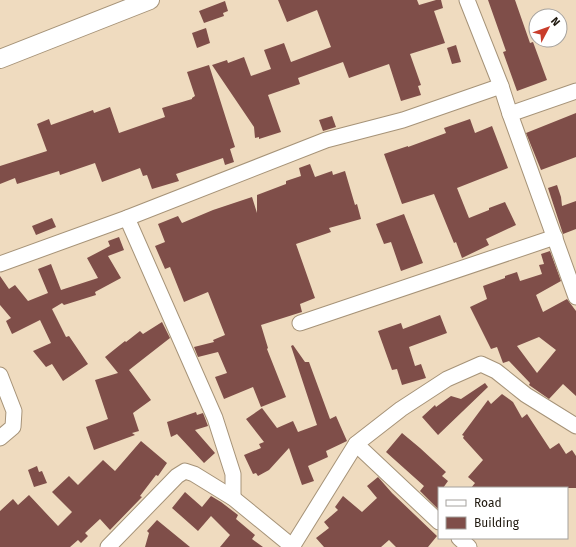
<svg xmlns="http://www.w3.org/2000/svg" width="576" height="547" font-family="'Fira Sans',sans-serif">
  <rect width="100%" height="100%" fill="#efdbbf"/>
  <g fill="#7f4e49" fill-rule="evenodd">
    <polygon points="278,0 417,0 419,5 436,0 441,0 443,8 434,11 445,43 410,54 421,85 418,86 421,95 401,101 389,64 349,78 343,62 298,78 300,84 268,95 281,132 259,139 259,137 255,138 254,127 212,65 227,60 228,63 244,57 251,76 271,69 264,50 284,43 291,62 331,47 317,10 287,22"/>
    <polygon points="488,0 515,0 530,43 533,42 547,80 517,91 503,52 506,51"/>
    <polygon points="225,1 228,11 223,13 224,16 204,23 199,11"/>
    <polygon points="206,28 210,43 197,48 192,33"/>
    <polygon points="456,45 461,62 452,64 447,48"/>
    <polygon points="209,65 235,147 230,149 234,162 225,165 223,158 176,174 179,181 152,189 147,175 143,176 140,168 102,182 95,163 60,175 59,171 17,184 15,178 0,184 0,166 47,151 37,124 49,119 51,125 93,110 94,113 110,107 119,133 165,117 162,108 192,99 192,98 195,96 187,72"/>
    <polygon points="576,113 576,157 541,170 526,133"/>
    <polygon points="332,116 336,127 323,131 319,120"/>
    <polygon points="470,119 475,133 492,126 508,168 457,188 469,218 489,210 489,208 505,202 516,225 486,239 489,245 462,258 456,242 454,243 434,194 402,204 384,154 408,146 408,147 446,133 444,128"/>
    <polygon points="310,164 315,177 332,171 333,175 345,171 355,205 357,204 361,219 329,228 331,232 296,244 315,298 300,304 302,312 261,325 268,348 267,349 286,397 261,407 253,387 224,399 215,377 227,373 218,352 198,357 194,347 214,342 213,340 225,335 208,292 184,302 170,267 165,269 155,246 165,242 158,224 178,216 182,223 213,210 252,197 257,213 257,195 286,184 286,181 301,176 299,168"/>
    <polygon points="557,185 561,197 562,206 576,201 576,229 563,234 548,188"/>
    <polygon points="404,214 423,263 401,271 391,242 384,244 376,224"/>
    <polygon points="52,218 56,227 36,235 32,226"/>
    <polygon points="119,237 124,250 108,256 121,278 95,292 96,295 64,305 62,303 52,309 66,337 69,336 88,364 63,381 52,364 46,367 33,351 51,343 40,320 12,334 6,321 11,318 0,305 0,276 9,289 15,285 28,301 48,293 38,269 51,264 61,290 98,278 87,258 110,246 108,241"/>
    <path d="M 550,251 L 561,281 L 536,295 L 543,312 L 567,299 L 576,311 L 576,396 L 563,384 L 549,399 L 529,385 L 530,383 L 509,361 L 503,363 L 497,347 L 491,349 L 470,307 L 487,299 L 483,286 L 505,278 L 505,276 L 517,272 L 520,281 L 542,274 L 539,265 L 544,264 L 541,254 ZM 539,337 L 556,350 L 537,373 L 517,346 Z"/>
    <polygon points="440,315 447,333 409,347 415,366 421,364 426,378 402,385 397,369 392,370 378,331 401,323 403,329"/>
    <polygon points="162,322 170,338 129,370 151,400 133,413 139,431 132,433 135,435 94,450 86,427 108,419 95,380 118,373 105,357 125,341 126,342 140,331 143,334"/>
    <polygon points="293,345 305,362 309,362 330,419 336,416 347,441 326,451 328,457 308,466 314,481 302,485 289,448 269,470 258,476 256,473 253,474 244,455 261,448 259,444 264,442 246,419 262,408 277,428 293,421 298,432 317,425 291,346"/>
    <polygon points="485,383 488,387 438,435 422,417 435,405 436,407 451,396 461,399"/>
    <polygon points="502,394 513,402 522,418 527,414 550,449 559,443 566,454 572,450 576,456 576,488 471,488 475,483 468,477 483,460 463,438 464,436 462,435 488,400 491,404"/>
    <polygon points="196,412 197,415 203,413 208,426 195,430 215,453 204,463 177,434 171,437 167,422"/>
    <polygon points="402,433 420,448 446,472 442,476 448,481 443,488 439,488 439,510 420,491 424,486 386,452"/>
    <polygon points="141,441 167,463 158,476 156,475 140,496 142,497 110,530 100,519 85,533 88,536 81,543 78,540 70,547 0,547 0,511 13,499 18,505 29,495 58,526 72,512 52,492 69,476 78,485 103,460 115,471"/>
    <polygon points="37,466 39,472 42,471 47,483 34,487 28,470"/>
    <polygon points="378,477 392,493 437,536 428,547 396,547 389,540 381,547 324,547 316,538 329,528 324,522 338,510 335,507 343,496 362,512 377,498 367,486"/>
    <polygon points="185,492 202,507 211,496 221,502 238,515 236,519 255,535 252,539 263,547 220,547 230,535 211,516 198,531 172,508"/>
    <polygon points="157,520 190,547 145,547 149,533 147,531"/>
  </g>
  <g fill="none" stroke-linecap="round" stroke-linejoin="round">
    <defs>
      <g id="minor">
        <polyline points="467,0 501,86 510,114 576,297"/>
        <polyline points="510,114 576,91"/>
        <polyline points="127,218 215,418 233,474 233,498"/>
        <polyline points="0,264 127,218 326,140 403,120 501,86"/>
        <polyline points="300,323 555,237"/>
        <polyline points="0,375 14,411 13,427 0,438"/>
        <polyline points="356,444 439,522"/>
        <polyline points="459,538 469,547"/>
        <polyline points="108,547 177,476 185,471 194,474 233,498 293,547"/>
        <polyline points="292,547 356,444 401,409 447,379 481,364 496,371 526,395 576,426"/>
      </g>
      <polyline id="tertiary" points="0,59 150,0"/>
    </defs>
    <use href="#minor" stroke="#a69378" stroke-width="17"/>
    <use href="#tertiary" stroke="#a69378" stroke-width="20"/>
    <use href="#minor" stroke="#fff" stroke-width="15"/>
    <use href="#tertiary" stroke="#fff" stroke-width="18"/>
  </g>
  <rect x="438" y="487" width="130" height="52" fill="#ffffff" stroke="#a5a29e"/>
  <rect x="446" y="500" width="20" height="6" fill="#ffffff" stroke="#a5a29e"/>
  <text x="474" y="507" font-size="12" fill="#1e170d">Road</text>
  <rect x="446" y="517" width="20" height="12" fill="#7f4e49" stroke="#a5a29e"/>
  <text x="474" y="527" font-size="12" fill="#1e170d">Building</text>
  <g transform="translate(548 28) rotate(49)"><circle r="19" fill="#ffffff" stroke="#a5a29e"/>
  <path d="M0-3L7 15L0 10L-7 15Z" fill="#c93d2b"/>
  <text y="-6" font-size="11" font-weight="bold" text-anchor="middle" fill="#1e170d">N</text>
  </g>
</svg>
